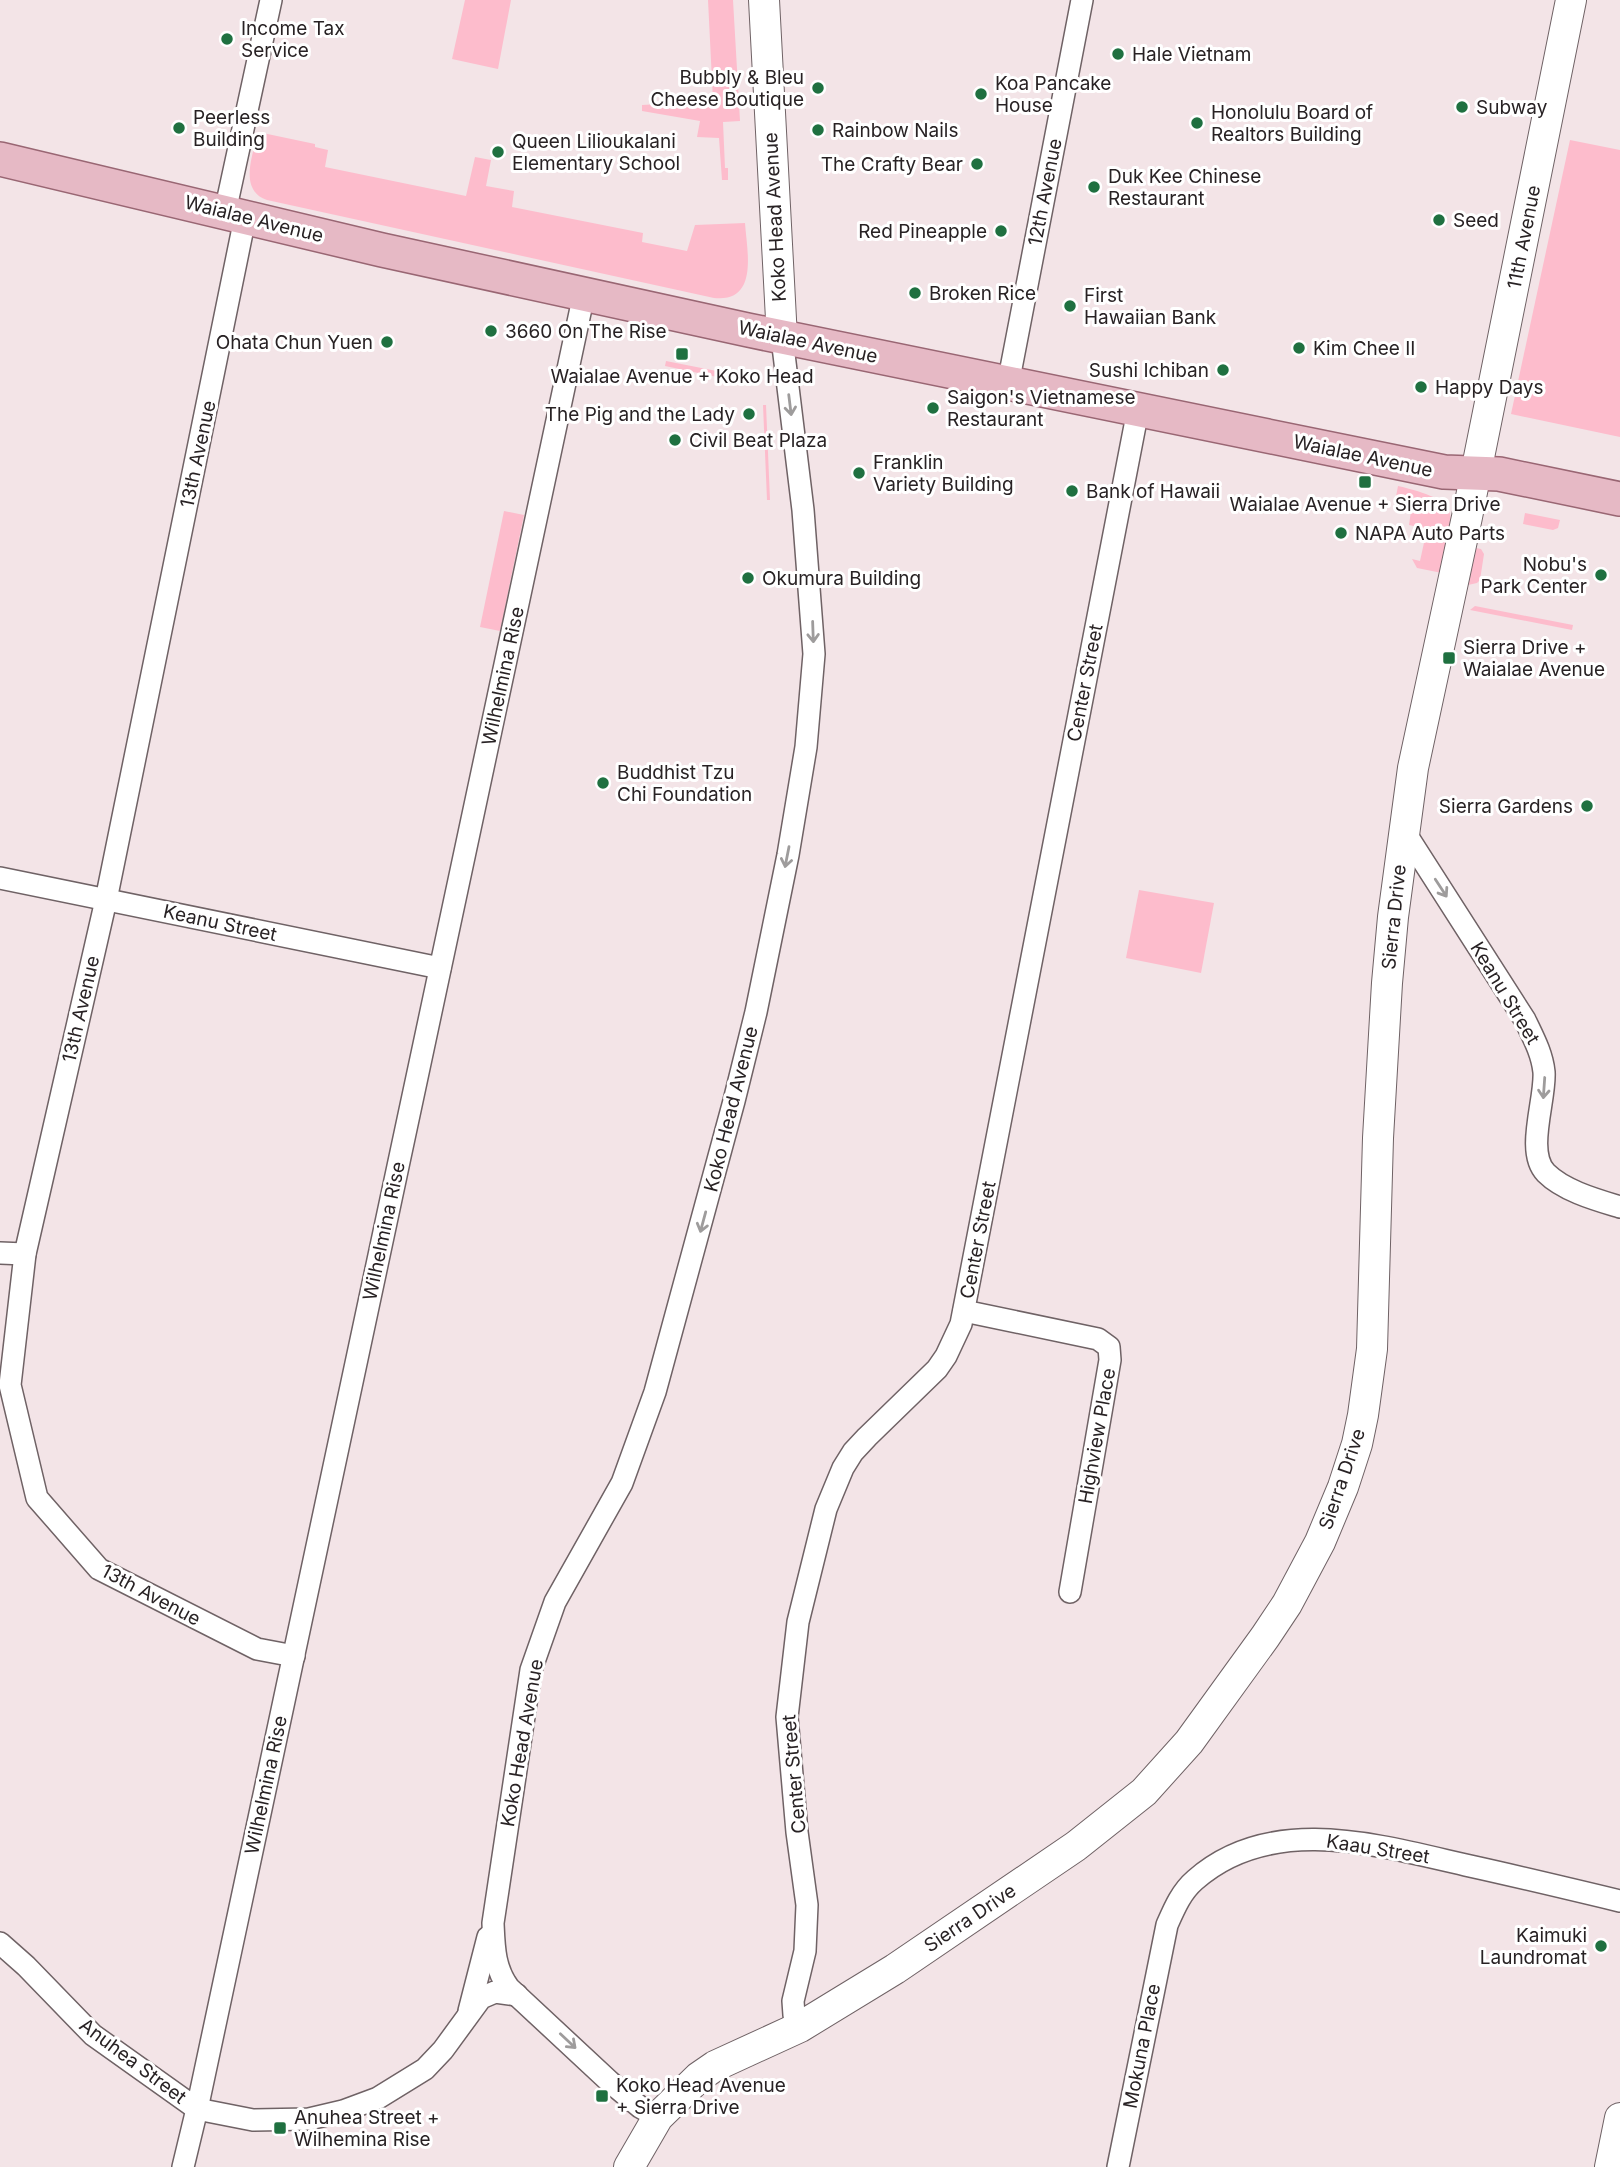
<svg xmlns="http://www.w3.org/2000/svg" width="1620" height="2167" font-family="Inter,sans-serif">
  <rect width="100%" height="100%" fill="#f3e4e7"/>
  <g fill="#fdbccc">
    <polygon points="465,0 511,0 498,69 452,59"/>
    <polygon points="708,0 733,0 740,121 723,122 725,168 728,168 728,180 722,180 719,138 697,137 700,121 642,111 642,105 713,101"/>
    <path d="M 258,132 L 315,144 L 315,147 L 328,150 L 325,167 L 466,196 L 475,157 L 491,160 L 486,186 L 514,191 L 512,207 L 643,233 L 642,242 L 687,251 L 695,225 L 745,223 C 747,251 759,303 714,298 L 267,200 C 238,190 253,155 258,132 Z"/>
    <polygon points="1570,140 1620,150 1620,437 1511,414"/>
    <polygon points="666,361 742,376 741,382 665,366"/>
    <polygon points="763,405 766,405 770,500 767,500"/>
    <path d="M 1398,486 C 1465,502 1454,513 1442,573 L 1417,568 L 1412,559 L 1420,561 L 1427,529 L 1409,525 L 1411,511 L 1394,507 Z"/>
    <polygon points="504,511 524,515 500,631 480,627"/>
    <polygon points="1525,513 1560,520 1558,528 1553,530 1523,524"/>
    <polygon points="1476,548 1481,549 1484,554 1480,580 1477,583 1468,585"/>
    <polygon points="1475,606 1573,625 1572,630 1470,610"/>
    <polygon points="1139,890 1214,903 1201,973 1126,958"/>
  </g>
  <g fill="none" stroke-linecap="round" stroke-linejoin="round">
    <defs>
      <g id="street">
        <polyline points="225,212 271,0"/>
        <polyline points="245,218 106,900 25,1254 10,1385 37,1498 99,1569 257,1649 294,1656"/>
        <polyline points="1008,384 1082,0"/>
        <path d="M 1404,831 L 1525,1020 C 1533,1037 1542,1053 1544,1072 C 1546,1099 1525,1152 1546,1173 C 1564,1191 1597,1200 1620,1207"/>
        <polyline points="0,878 440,968"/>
        <polyline points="0,1253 25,1254"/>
        <polyline points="964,1311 1098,1339 1109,1347 1110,1360 1070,1592"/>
        <polyline points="0,1943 26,1966 93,2035 197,2109 253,2120 309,2119 343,2111 378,2098 425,2069 443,2050 481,1998 495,1992 517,1995"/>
        <polyline points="469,2011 488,1937"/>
        <polyline points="800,2027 794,2015 793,2001 805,1951 807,1905 797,1832 787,1717 798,1622 826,1509 843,1468 853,1452 867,1437 937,1369 946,1356 961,1324 1138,410"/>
        <path d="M 658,2117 L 640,2107 L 610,2082 L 509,1988 C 494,1968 494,1946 493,1923 L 531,1670 L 555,1602 L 622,1483 L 655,1392 L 734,1101 L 756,1012 L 788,855 L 806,747 L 814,654 L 803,510 L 782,338"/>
        <polyline points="183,2167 197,2109 584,294"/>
        <path d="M 1118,2167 L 1167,1925 C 1174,1909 1181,1892 1195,1880 C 1272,1812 1381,1846 1470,1866 C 1520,1877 1570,1889 1620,1901"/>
      </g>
      <g id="secondary">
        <polyline points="764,0 782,338"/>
        <polyline points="629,2167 658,2117 699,2077 715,2066 800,2027 895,1969 1076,1846 1144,1792 1189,1742 1265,1637 1287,1604 1320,1542 1343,1487 1357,1444 1363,1415 1372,1349 1378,1138 1387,983 1393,917 1413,768 1467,517 1571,0"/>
        <polyline points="1610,2167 1620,2118"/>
      </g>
      <polyline id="primary" points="0,159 382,250 748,330 1444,472 1499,474 1620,499"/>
    </defs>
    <use href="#street" stroke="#6f6265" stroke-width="24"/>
    <use href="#secondary" stroke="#6f6265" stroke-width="32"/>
    <use href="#primary" stroke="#996673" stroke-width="36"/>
    <use href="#street" stroke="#fff" stroke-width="21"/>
    <use href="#secondary" stroke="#fff" stroke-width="30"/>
    <use href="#primary" stroke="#e6b9c5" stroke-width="33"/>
  </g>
  <defs><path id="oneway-shaft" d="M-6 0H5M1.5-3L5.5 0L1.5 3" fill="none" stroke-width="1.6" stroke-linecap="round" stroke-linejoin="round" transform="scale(1.75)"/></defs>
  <g stroke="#9e9c9c">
    <use href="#oneway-shaft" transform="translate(790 405) rotate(83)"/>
    <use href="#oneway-shaft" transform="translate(813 632) rotate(88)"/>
    <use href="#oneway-shaft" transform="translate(787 857) rotate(101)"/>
    <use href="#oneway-shaft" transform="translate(1441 888) rotate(57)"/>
    <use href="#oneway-shaft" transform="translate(1544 1088) rotate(94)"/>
    <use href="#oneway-shaft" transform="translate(703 1222) rotate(105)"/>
    <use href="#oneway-shaft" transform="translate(568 2041) rotate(43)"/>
  </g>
  <g fill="#1f7040" stroke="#fff" stroke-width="2.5">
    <circle cx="227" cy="39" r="7"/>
    <circle cx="1118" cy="54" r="7"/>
    <circle cx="818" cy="88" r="7"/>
    <circle cx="981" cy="94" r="7"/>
    <circle cx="1462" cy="107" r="7"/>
    <circle cx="1197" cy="123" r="7"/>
    <circle cx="179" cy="128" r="7"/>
    <circle cx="818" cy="130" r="7"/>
    <circle cx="498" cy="152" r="7"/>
    <circle cx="977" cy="164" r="7"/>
    <circle cx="1094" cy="187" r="7"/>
    <circle cx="1439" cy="220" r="7"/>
    <circle cx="1001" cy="231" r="7"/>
    <circle cx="915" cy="293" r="7"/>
    <circle cx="1070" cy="306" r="7"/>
    <circle cx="491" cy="331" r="7"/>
    <circle cx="387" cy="342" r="7"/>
    <circle cx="1299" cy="348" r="7"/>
    <rect x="675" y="347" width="14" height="14" rx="3.5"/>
    <circle cx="1223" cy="370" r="7"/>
    <circle cx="1421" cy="387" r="7"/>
    <circle cx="933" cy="408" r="7"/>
    <circle cx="749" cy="414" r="7"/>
    <circle cx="675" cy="440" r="7"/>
    <circle cx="859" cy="473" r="7"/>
    <rect x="1358" y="475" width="14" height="14" rx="3.5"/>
    <circle cx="1072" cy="491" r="7"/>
    <circle cx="1341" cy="533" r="7"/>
    <circle cx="1601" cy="575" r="7"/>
    <circle cx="748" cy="578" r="7"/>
    <rect x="1442" y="651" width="14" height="14" rx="3.5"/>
    <circle cx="603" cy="783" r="7"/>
    <circle cx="1587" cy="806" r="7"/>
    <circle cx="1601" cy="1946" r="7"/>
    <rect x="595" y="2089" width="14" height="14" rx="3.5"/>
    <rect x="273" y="2121" width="14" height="14" rx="3.5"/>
  </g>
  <g text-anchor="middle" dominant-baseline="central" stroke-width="6" stroke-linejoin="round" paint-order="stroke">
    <g font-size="19" fill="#282224" stroke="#fff" text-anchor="start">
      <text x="241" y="28">Income Tax<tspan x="241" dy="22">Service</tspan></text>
      <text x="1132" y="54">Hale Vietnam</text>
      <text x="804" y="77" text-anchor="end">Bubbly &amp; Bleu<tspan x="804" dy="22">Cheese Boutique</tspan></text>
      <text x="995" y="83">Koa Pancake<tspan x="995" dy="22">House</tspan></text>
      <text x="1476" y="107">Subway</text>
      <text x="1211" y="112">Honolulu Board of<tspan x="1211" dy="22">Realtors Building</tspan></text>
      <text x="193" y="117">Peerless<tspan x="193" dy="22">Building</tspan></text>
      <text x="832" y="130">Rainbow Nails</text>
      <text x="512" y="141">Queen Lilioukalani<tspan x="512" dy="22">Elementary School</tspan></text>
      <text x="963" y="164" text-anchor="end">The Crafty Bear</text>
      <text x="1108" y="176">Duk Kee Chinese<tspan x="1108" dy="22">Restaurant</tspan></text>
      <text x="1453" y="220">Seed</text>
      <text x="987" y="231" text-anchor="end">Red Pineapple</text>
      <text x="929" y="293">Broken Rice</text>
      <text x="1084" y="295">First<tspan x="1084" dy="22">Hawaiian Bank</tspan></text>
      <text x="505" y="331">3660 On The Rise</text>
      <text x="373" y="342" text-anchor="end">Ohata Chun Yuen</text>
      <text x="1313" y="348">Kim Chee II</text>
      <text x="1209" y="370" text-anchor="end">Sushi Ichiban</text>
      <text x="682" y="376" text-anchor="middle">Waialae Avenue + Koko Head</text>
      <text x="1435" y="387">Happy Days</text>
      <text x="947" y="397">Saigon's Vietnamese<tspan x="947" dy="22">Restaurant</tspan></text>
      <text x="735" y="414" text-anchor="end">The Pig and the Lady</text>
      <text x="689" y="440">Civil Beat Plaza</text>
      <text x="873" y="462">Franklin<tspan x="873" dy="22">Variety Building</tspan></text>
      <text x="1086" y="491">Bank of Hawaii</text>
      <text x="1365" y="504" text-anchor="middle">Waialae Avenue + Sierra Drive</text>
      <text x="1355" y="533">NAPA Auto Parts</text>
      <text x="1587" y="564" text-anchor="end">Nobu's<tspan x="1587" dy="22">Park Center</tspan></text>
      <text x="762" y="578">Okumura Building</text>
      <text x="1463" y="647">Sierra Drive +<tspan x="1463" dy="22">Waialae Avenue</tspan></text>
      <text x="617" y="772">Buddhist Tzu<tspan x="617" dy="22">Chi Foundation</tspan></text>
      <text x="1573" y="806" text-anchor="end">Sierra Gardens</text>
      <text x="1587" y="1935" text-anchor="end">Kaimuki<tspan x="1587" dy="22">Laundromat</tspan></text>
      <text x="616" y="2085">Koko Head Avenue<tspan x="616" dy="22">+ Sierra Drive</tspan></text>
      <text x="294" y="2117">Anuhea Street +<tspan x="294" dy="22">Wilhemina Rise</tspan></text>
    </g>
    <g font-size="19" fill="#282224" stroke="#fff">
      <text transform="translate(1045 192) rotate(-79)">12th Avenue</text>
      <text transform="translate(775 217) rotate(-93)">Koko Head Avenue</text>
      <text transform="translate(254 219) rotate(14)">Waialae Avenue</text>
      <text transform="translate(1524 237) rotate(-79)">11th Avenue</text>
      <text transform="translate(808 342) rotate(12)">Waialae Avenue</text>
      <text transform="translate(198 454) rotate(-78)">13th Avenue</text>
      <text transform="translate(1363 456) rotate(12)">Waialae Avenue</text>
      <text transform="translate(503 676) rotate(-78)">Wilhelmina Rise</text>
      <text transform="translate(1085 683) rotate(-79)">Center Street</text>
      <text transform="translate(1394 917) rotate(-84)">Sierra Drive</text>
      <text transform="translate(220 923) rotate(12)">Keanu Street</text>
      <text transform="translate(1505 993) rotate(59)">Keanu Street</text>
      <text transform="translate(81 1009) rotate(-77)">13th Avenue</text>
      <text transform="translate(731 1109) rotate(-76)">Koko Head Avenue</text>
      <text transform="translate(384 1231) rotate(-78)">Wilhelmina Rise</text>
      <text transform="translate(978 1240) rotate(-79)">Center Street</text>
      <text transform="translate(1097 1436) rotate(-80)">Highview Place</text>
      <text transform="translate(1342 1479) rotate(-71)">Sierra Drive</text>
      <text transform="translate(151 1595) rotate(28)">13th Avenue</text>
      <text transform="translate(522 1743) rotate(-80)">Koko Head Avenue</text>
      <text transform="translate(794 1774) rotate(-95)">Center Street</text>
      <text transform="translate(266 1785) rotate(-78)">Wilhelmina Rise</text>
      <text transform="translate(1378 1849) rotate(9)">Kaau Street</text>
      <text transform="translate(970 1918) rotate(-34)">Sierra Drive</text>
      <text transform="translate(1142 2046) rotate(-79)">Mokuna Place</text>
      <text transform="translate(133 2061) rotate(37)">Anuhea Street</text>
    </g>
  </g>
</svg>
